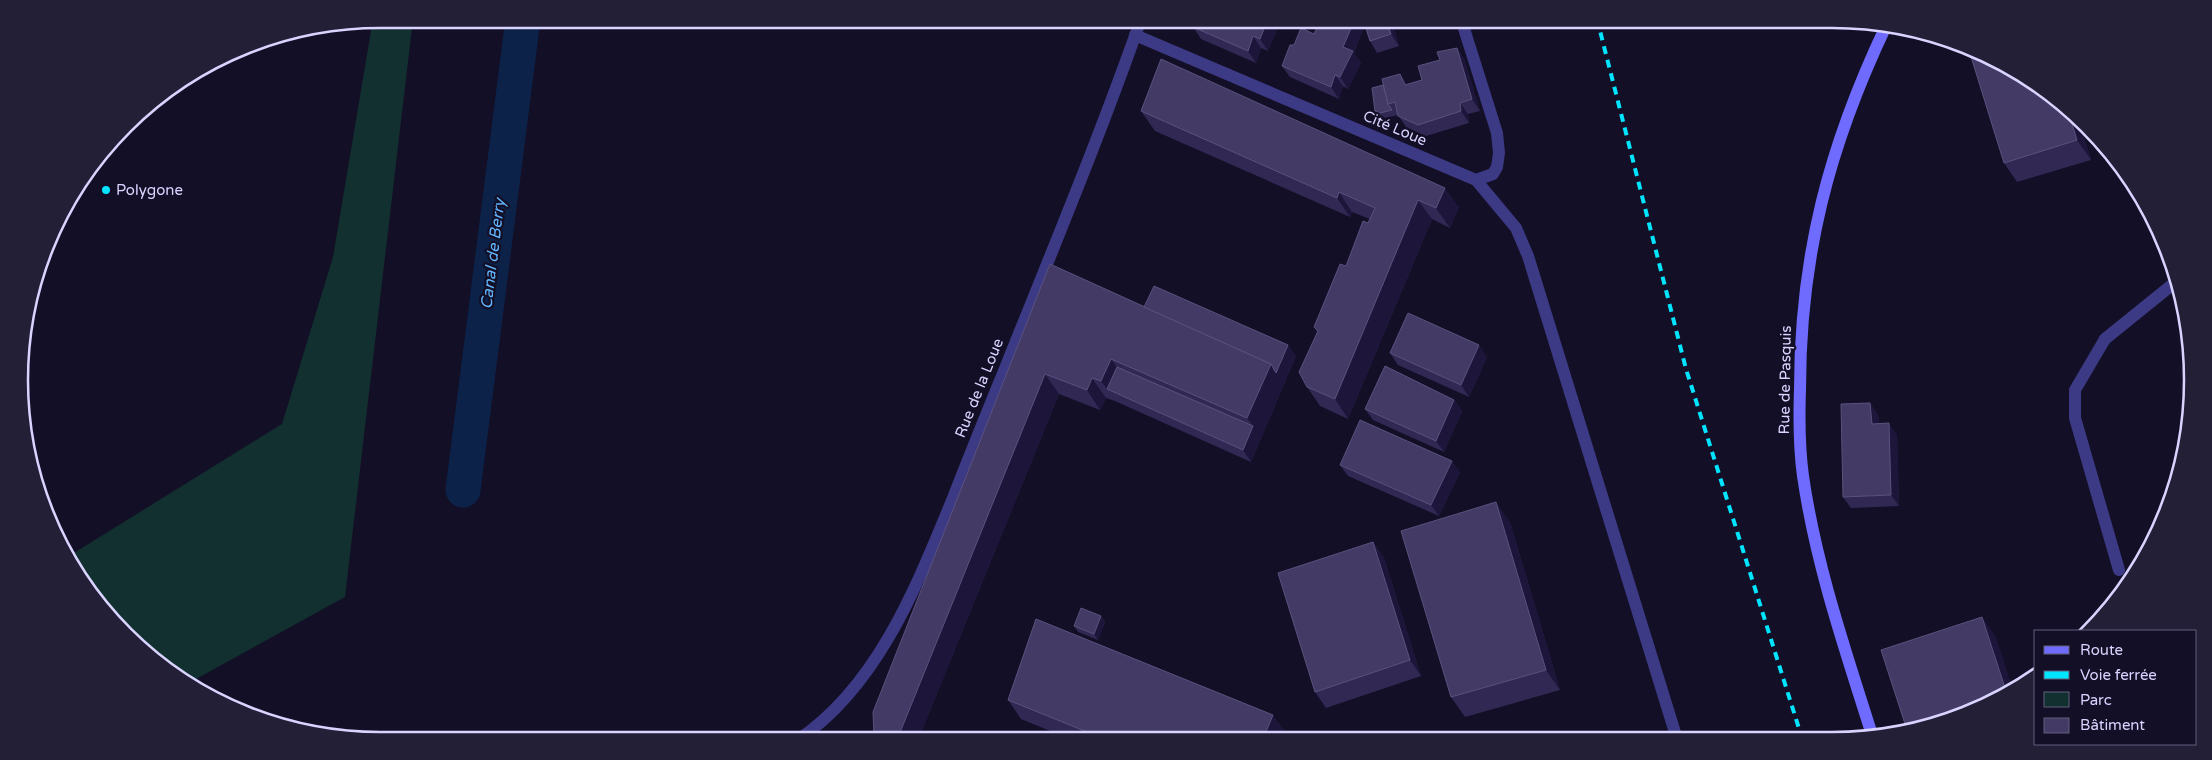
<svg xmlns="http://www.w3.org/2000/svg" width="2212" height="760" font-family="'Varela Round',sans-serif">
  <rect width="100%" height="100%" fill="#130f26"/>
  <path fill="#12302f" d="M 373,19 L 413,19 L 345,597 L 187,684 L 179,680 C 134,643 93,610 69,556 L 282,424 L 333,257 Z"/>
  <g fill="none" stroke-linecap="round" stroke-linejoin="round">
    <polyline stroke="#0c2248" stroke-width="35" points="463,490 523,19"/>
    <g stroke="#3d3a85" stroke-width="12">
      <polyline points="1476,180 1516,228 1528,256 1677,739"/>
      <polyline points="2105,339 2075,390 2075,418 2119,570"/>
    </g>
    <g stroke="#3d3a85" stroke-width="12">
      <polyline points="1135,35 1476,180 1493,174 1497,167 1499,153 1497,133 1461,19"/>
      <polyline points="2105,339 2178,280"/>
      <path d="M 798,740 C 879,685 917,585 953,498 C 970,454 988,410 1006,366 C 1052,251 1100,136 1141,19"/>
    </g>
    <path stroke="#6f6bff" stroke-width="12" d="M 1873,738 C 1846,652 1816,566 1803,476 C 1799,447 1799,418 1800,389 C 1800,256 1829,146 1886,26"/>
    <polyline stroke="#00e5ff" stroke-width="4" stroke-dasharray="8 6" stroke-linecap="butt" points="1597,19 1686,369 1802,738"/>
  </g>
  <g fill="#312854">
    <polygon points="1197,19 1281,19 1268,51 1261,48 1256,63 1201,39 1193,27"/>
    <polygon points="1363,19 1398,19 1392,21 1399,46 1377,53 1370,41"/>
    <polygon points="1364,27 1354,53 1361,63 1348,89 1343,86 1339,99 1290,77 1282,66 1294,45 1314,34"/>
    <polygon points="1457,48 1464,59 1480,111 1468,114 1469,123 1426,136 1406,127 1398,115 1384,118 1380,117 1375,111 1383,85 1400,74 1407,84 1422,80 1440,60"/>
    <polygon points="2052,93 2089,128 2082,131 2091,160 2017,182 2004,163"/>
    <polygon points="1141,111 1459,207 1450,228 1432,219 1348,419 1320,406 1307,387 1318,333 1314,327 1370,219 1352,212 1350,217 1155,131"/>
    <polygon points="1050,264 1144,307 1296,356 1251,462 1115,401 1106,398 1100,410 1059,394 918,740 876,740"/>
    <polygon points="1390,353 1487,357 1469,397 1398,365"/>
    <polygon points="1454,400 1462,411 1444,452 1373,420 1365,409"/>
    <polygon points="1870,403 1878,415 1879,423 1897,435 1899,506 1851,508 1843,497"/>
    <polygon points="1340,465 1460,472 1439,516 1348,476"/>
    <polygon points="1510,522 1560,690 1465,717 1451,697"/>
    <polygon points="1373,542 1384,558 1421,676 1326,708 1315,692"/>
    <polygon points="1101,616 1105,622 1098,640 1078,632 1074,626"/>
    <polygon points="1008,700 1287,734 1284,739 1072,740 1021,719"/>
  </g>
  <g fill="#1d163a">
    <polygon points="1268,19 1281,19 1268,51 1260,39"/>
    <polygon points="1355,19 1359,19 1364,27 1354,53 1361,63 1348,89 1340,77 1343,47"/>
    <polygon points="1386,19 1390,19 1392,21 1399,46 1391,34"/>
    <polygon points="1253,36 1261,48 1256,63 1248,51"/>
    <polygon points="1457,48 1464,59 1480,111 1472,99"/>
    <polygon points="1400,74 1408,85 1405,85"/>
    <polygon points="1335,75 1343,86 1339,99 1331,87"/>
    <polygon points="1460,103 1468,114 1469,123 1461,111"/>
    <polygon points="2068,111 2082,131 2091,160 2077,140"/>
    <polygon points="1445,188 1459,207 1450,228 1436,208"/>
    <polygon points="1339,192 1352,212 1350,217 1337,198"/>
    <polygon points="1418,200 1432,219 1348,419 1335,399"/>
    <polygon points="1288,345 1296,356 1251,462 1243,450 1253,426 1247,418 1271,364"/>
    <polygon points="1479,345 1487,357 1469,397 1461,385"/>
    <polygon points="1111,359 1125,378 1107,389 1101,381"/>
    <polygon points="1045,374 1059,394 918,740 897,740"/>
    <polygon points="1092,378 1106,398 1100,410 1087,390"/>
    <polygon points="1454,400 1462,411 1444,452 1436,441"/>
    <polygon points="1870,403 1878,415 1880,435 1872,424"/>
    <polygon points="1889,423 1897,435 1899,506 1891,495"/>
    <polygon points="1452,461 1460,472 1439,516 1431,505"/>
    <polygon points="1496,502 1510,522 1560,690 1546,670"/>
    <polygon points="1373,542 1384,558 1421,676 1410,660"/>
    <polygon points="1101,616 1105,622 1098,640 1094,634"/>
    <polygon points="1982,617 1996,637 2013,690 2007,694"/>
    <polygon points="1273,715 1287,734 1284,739 1263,739"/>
  </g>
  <g fill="#433a66" stroke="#5a527e">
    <polygon points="1197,19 1268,19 1260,39 1253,36 1248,51 1193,27"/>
    <polygon points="1321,19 1355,19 1343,47 1353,51 1340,77 1335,75 1331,87 1282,66 1290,45 1294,45 1301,28 1314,34"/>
    <polygon points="1363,19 1386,19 1391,34 1370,41"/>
    <polygon points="1968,47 1992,56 2052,93 2070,111 2068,111 2077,140 2004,163"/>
    <polygon points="1457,48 1472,99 1460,103 1461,111 1418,125 1398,116 1395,102 1388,104 1382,79 1400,74 1405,85 1422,80 1418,66 1440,60 1437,52"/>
    <polygon points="1161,59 1445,188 1436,208 1418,200 1335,399 1307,387 1299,372 1318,331 1314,327 1340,264 1346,266 1363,221 1368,223 1375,208 1339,192 1337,198 1141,111"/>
    <polygon points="1383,85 1388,104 1392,110 1380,113 1375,111 1372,88"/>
    <polygon points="1050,264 1271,364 1247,418 1111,359 1101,381 1092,378 1087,390 1045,374 897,740 876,740 874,736 873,712"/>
    <polygon points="1154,286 1288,345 1276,373 1271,364 1144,307"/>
    <polygon points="1408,313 1479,345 1461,385 1390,353"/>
    <polygon points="1385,366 1454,400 1436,441 1365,409"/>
    <polygon points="1117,367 1253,426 1243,450 1107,389"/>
    <polygon points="1870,403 1872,424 1889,423 1891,495 1843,497 1841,404"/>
    <polygon points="1360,420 1452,461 1431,505 1340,465"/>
    <polygon points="1496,502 1546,670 1451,697 1401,531"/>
    <polygon points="1373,542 1410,660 1315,692 1278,573"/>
    <polygon points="1081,608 1101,616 1094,634 1074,626"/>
    <polygon points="1982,617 2007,694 1992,704 1907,730 1881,650"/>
    <polygon points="1036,619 1273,715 1263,739 1107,740 1008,700"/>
  </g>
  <circle fill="#00e5ff" stroke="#130f26" stroke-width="2" cx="106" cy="190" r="5"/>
  <g text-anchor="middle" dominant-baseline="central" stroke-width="4.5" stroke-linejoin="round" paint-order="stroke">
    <g font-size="15" fill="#d9d4ff" stroke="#130f26">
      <text transform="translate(1395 128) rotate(23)">Cité Loue</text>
      <text transform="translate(1785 380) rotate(-89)">Rue de Pasquis</text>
      <text transform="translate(979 388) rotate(-68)">Rue de la Loue</text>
    </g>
    <g font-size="15" fill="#d9d4ff" stroke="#130f26" text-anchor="start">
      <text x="116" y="190">Polygone</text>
    </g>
    <g font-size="16" font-style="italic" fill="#62b6ff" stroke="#130f26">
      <text transform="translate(493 254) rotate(-83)">Canal de Berry</text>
    </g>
  </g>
  <path d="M0 0H2212V760H0ZM380 28H1832A352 352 0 0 1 2184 380V380A352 352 0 0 1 1832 732H380A352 352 0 0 1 28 380V380A352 352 0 0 1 380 28Z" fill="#231f37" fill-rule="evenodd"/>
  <path fill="none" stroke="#d9d4ff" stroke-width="2.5" d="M380 28H1832A352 352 0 0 1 2184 380V380A352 352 0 0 1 1832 732H380A352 352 0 0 1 28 380V380A352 352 0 0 1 380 28Z"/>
  <rect x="2034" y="630" width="162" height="115" fill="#130f26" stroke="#625e7d"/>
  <rect x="2044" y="646" width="25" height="8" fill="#6f6bff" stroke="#625e7d"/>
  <text x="2080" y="655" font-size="15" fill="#d9d4ff">Route</text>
  <rect x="2044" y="671" width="25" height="8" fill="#00e5ff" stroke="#625e7d"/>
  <text x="2080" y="680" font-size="15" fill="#d9d4ff">Voie ferrée</text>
  <rect x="2044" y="692" width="25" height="15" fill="#12302f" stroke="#625e7d"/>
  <text x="2080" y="705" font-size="15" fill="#d9d4ff">Parc</text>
  <rect x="2044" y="718" width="25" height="15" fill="#433a66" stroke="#625e7d"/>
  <text x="2080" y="730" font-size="15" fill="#d9d4ff">Bâtiment</text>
</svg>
